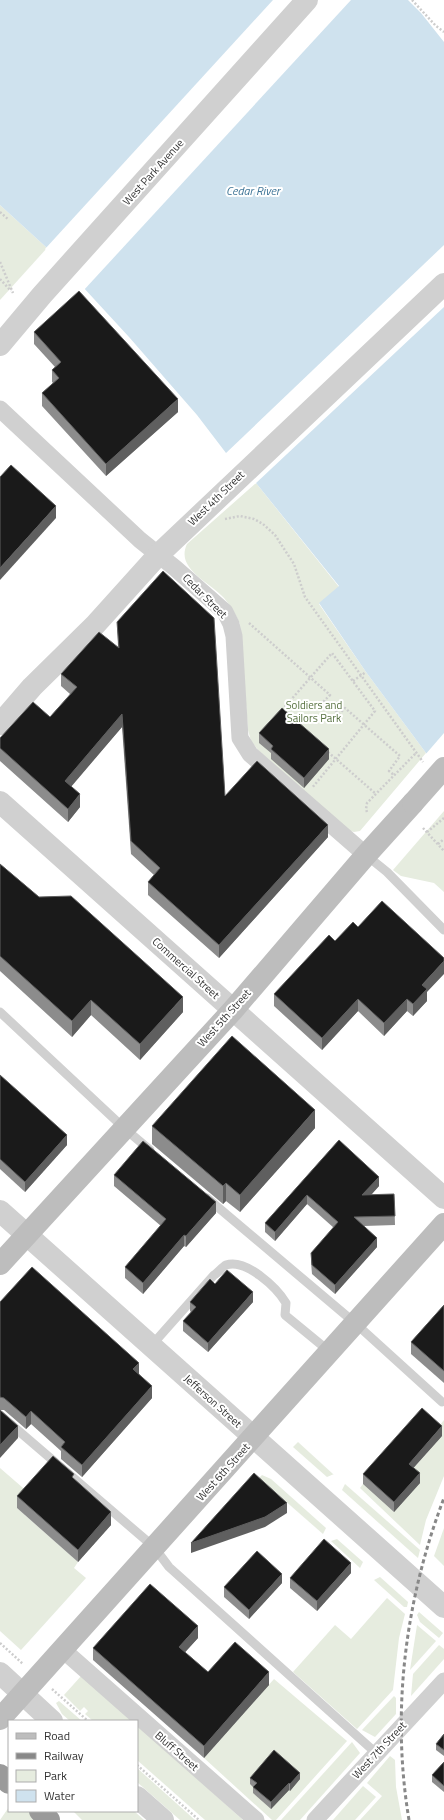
<svg xmlns="http://www.w3.org/2000/svg" width="444" height="1820" font-family="'Titillium Web',sans-serif">
  <rect width="100%" height="100%" fill="#fff"/>
  <g fill="#e6ecdf">
    <polygon points="0,205 47,248 0,300"/>
    <path d="M 256,483 L 339,587 L 319,604 L 366,672 L 426,753 L 360,831 L 354,832 L 347,830 L 259,751 L 251,741 L 248,730 L 240,624 C 236,615 231,606 224,598 C 210,582 175,569 187,544 Z"/>
    <polygon points="444,811 444,892 434,883 401,876 393,870"/>
    <polygon points="444,1420 444,1476 426,1520 420,1545 360,1488 363,1484 409,1473 442,1436 436,1430"/>
    <polygon points="298,1442 333,1474 334,1474 327,1477 293,1447"/>
    <polygon points="0,1468 30,1494 17,1508 78,1562 74,1568 86,1578 21,1650 0,1631"/>
    <polygon points="262,1475 271,1479 326,1528 323,1534 259,1478"/>
    <polygon points="345,1484 420,1550 418,1558 342,1490"/>
    <polygon points="444,1528 444,1566 434,1556"/>
    <polygon points="337,1539 363,1562 360,1568 331,1541"/>
    <polygon points="380,1577 408,1602 407,1607 404,1607 374,1580"/>
    <polygon points="387,1598 405,1614 399,1638 393,1690 357,1729 293,1672 335,1625 351,1639"/>
    <polygon points="419,1612 443,1633 439,1638 420,1622 417,1615"/>
    <polygon points="417,1625 436,1641 410,1670"/>
    <polygon points="439,1645 444,1649 444,1659 411,1696 413,1674"/>
    <polygon points="82,1675 133,1721 93,1721 85,1714 88,1711 84,1707 80,1711 64,1695"/>
    <polygon points="274,1679 347,1741 276,1820 272,1820 204,1758"/>
    <polygon points="394,1696 396,1698 396,1714 375,1737 362,1730"/>
    <polygon points="59,1701 82,1721 70,1721 62,1714 56,1703"/>
    <polygon points="137,1724 243,1820 205,1820 137,1760"/>
    <polygon points="352,1742 360,1753 300,1820 281,1820"/>
    <polygon points="390,1756 395,1760 396,1787 402,1820 360,1820 382,1796 367,1783"/>
    <polygon points="137,1768 195,1820 180,1820 137,1782"/>
    <polygon points="363,1786 376,1797 355,1820 333,1820"/>
    <polygon points="9,1807 9,1811 40,1811 49,1820 0,1820"/>
    <polygon points="73,1811 134,1811 144,1820 82,1820"/>
  </g>
  <polygon fill="#cfe2ee" points="0,0 408,0 421,13 444,42 444,768 426,753 366,672 319,603 339,586 256,483 226,453 197,415 129,337 47,248 0,205"/>
  <g fill="#fff">
    <polygon points="273,0 351,0 83,291 45,249"/>
    <polygon points="444,245 444,307 255,484 225,454"/>
    <polygon points="444,733 444,770 425,755"/>
  </g>
  <g fill="none" stroke-linecap="round" stroke-linejoin="round">
    <g stroke="#cdcdcd" stroke-width="2.5" stroke-dasharray="2 2" stroke-linecap="butt">
      <polyline points="412,0 436,26 444,32"/>
      <polyline points="0,212 9,220"/>
      <polyline points="0,262 13,293"/>
      <polyline points="0,279 11,291"/>
      <polyline points="225,519 240,516 254,519 263,524 275,535 294,564 305,597 423,762"/>
      <polyline points="249,623 330,695 324,701 339,714 345,708 400,756 389,771 394,775"/>
      <polyline points="353,681 366,672"/>
      <polyline points="282,710 332,653 375,711 312,788"/>
      <polyline points="328,752 376,794"/>
      <polyline points="367,812 366,809 367,803 416,753"/>
      <polyline points="423,828 444,851"/>
      <polyline points="427,832 444,818"/>
      <polyline points="438,844 444,839"/>
      <polyline points="0,1643 23,1664"/>
      <polyline points="52,1689 88,1721"/>
      <polyline points="137,1765 199,1820"/>
    </g>
    <g stroke="#d0d0d0" stroke-width="9">
      <polyline points="366,855 387,872 444,930"/>
      <polyline points="0,1012 124,1128 150,1150"/>
      <polyline points="207,1198 355,1323 442,1402"/>
      <path d="M 151,1346 L 214,1275 C 218,1273 222,1267 226,1265 C 246,1258 277,1288 286,1303 L 285,1315 L 330,1352"/>
      <polyline points="0,1415 154,1547 169,1567 376,1753"/>
    </g>
    <g stroke="#d0d0d0" stroke-width="17">
      <polyline points="0,409 140,540 175,568 225,612 231,624 234,636 240,738 250,754 366,855"/>
      <polyline points="62,1649 256,1820"/>
      <polyline points="315,1820 444,1681"/>
    </g>
    <g stroke="#d0d0d0" stroke-width="22">
      <polyline points="0,345 42,295 307,0"/>
      <polyline points="0,724 32,687 95,625 159,554 444,284"/>
      <polyline points="0,802 444,1198"/>
      <polyline points="0,1211 444,1607"/>
      <polyline points="0,1673 52,1721"/>
      <polyline points="137,1797 163,1820"/>
    </g>
    <g stroke="#bdbdbd" stroke-width="22">
      <polyline points="0,1264 233,1010 366,855 413,803"/>
      <polyline points="0,1719 444,1224"/>
    </g>
    <g stroke="#9a9a9a" stroke-width="22">
      <polyline points="0,1775 9,1783"/>
      <polyline points="40,1811 49,1820"/>
    </g>
    <path stroke="#888" stroke-width="3" stroke-dasharray="4 3" stroke-linecap="butt" d="M 409,1820 C 391,1712 405,1600 444,1498"/>
    <polyline stroke="#bdbdbd" stroke-width="22" points="413,803 444,768"/>
  </g>
  <g fill="#8c8c8c">
    <polygon points="34,332 178,412 106,476 42,406 42,393 53,383 52,382 52,370 55,367 34,344"/>
    <polygon points="117,622 225,796 328,837 219,958 148,895 148,882 154,875 131,854 122,727 71,786 80,807 68,822 0,761 0,738 50,717 70,694 61,686 61,674 118,647"/>
    <polygon points="259,733 329,759 304,788 271,759 271,753 259,743"/>
    <polygon points="0,864 39,897 183,1012 140,1060 91,1015 72,1037 0,971"/>
    <polygon points="335,941 427,992 427,1001 413,1016 407,1011 384,1036 358,1011 322,1050 274,1006 274,994"/>
    <polygon points="0,1075 67,1145 25,1192 0,1169"/>
    <polygon points="152,1126 315,1128 240,1212 226,1201 223,1204 152,1144"/>
    <polygon points="339,1140 379,1186 371,1195 394,1194 395,1225 364,1226 377,1247 335,1294 312,1274 311,1262 311,1253 334,1228 307,1204 275,1241 265,1232 265,1223"/>
    <polygon points="114,1175 216,1213 186,1247 184,1246 143,1294 125,1278 125,1267 161,1226 114,1186"/>
    <polygon points="215,1284 253,1302 208,1352 183,1331 183,1321 191,1312 190,1311 190,1302"/>
    <polygon points="0,1302 139,1374 152,1398 82,1477 61,1459 61,1451 31,1424 26,1429 4,1410 0,1410"/>
    <polygon points="444,1305 444,1383 411,1354 411,1342"/>
    <polygon points="442,1436 413,1468 420,1483 394,1512 363,1484 363,1474"/>
    <polygon points="74,1479 111,1525 78,1562 17,1508 17,1496"/>
    <polygon points="351,1573 317,1611 290,1588 290,1578"/>
    <polygon points="282,1583 249,1619 224,1597 224,1587"/>
    <polygon points="198,1638 185,1652 208,1672 269,1685 204,1758 93,1660 93,1648"/>
    <polygon points="444,1734 444,1756 436,1750 436,1744"/>
    <polygon points="444,1762 444,1792 432,1782 432,1775"/>
    <polygon points="250,1778 300,1779 290,1791 289,1790 271,1809 253,1793 253,1787 250,1784"/>
  </g>
  <g fill="#5f5f5f">
    <polygon points="178,399 178,412 106,476 106,464"/>
    <polygon points="56,506 56,518 0,580 0,568"/>
    <polygon points="122,714 122,727 65,794 65,781"/>
    <polygon points="329,749 329,759 304,788 304,778"/>
    <polygon points="80,794 80,807 68,822 68,809"/>
    <polygon points="328,825 328,837 219,958 219,945"/>
    <polygon points="444,961 444,974 427,992 427,1001 413,1016 413,1004 422,985"/>
    <polygon points="183,997 183,1012 140,1060 140,1044"/>
    <polygon points="358,999 358,1011 322,1050 322,1038"/>
    <polygon points="407,999 407,1011 384,1036 384,1023"/>
    <polygon points="91,1000 91,1015 72,1037 72,1021"/>
    <polygon points="315,1110 315,1128 240,1212 240,1195"/>
    <polygon points="67,1135 67,1145 25,1192 25,1182"/>
    <polygon points="379,1177 379,1186 362,1205 362,1195"/>
    <polygon points="226,1183 226,1201 223,1204 223,1186"/>
    <polygon points="307,1195 307,1204 275,1241 275,1232"/>
    <polygon points="216,1202 216,1213 186,1247 186,1236"/>
    <polygon points="184,1235 184,1246 143,1294 143,1283"/>
    <polygon points="377,1238 377,1247 335,1294 335,1285"/>
    <polygon points="253,1292 253,1302 208,1352 208,1343"/>
    <polygon points="139,1363 139,1375 133,1369"/>
    <polygon points="152,1386 152,1398 82,1477 82,1465"/>
    <polygon points="31,1411 31,1424 26,1429 26,1417"/>
    <polygon points="18,1426 18,1438 0,1458 0,1445"/>
    <polygon points="442,1426 442,1436 409,1473 409,1464"/>
    <polygon points="420,1473 420,1483 394,1512 394,1502"/>
    <polygon points="287,1503 287,1513 265,1527 191,1553 191,1543"/>
    <polygon points="111,1512 111,1525 78,1562 78,1550"/>
    <polygon points="351,1563 351,1573 317,1611 317,1601"/>
    <polygon points="282,1574 282,1583 249,1619 249,1610"/>
    <polygon points="198,1626 198,1638 179,1659 179,1647"/>
    <polygon points="269,1672 269,1685 204,1758 204,1746"/>
    <polygon points="300,1773 300,1779 290,1791 290,1784"/>
    <polygon points="289,1783 289,1790 271,1809 271,1802"/>
  </g>
  <g fill="#1a1a1a" stroke="#5f5f5f">
    <polygon points="79,291 178,399 106,464 42,393 59,378 52,370 61,362 34,332"/>
    <polygon points="11,465 56,506 0,568 0,477"/>
    <polygon points="163,571 214,618 225,796 257,761 328,825 219,945 148,882 160,868 131,841 122,714 65,781 80,794 68,809 0,748 0,738 33,702 50,717 77,687 61,674 99,632 119,648 117,622"/>
    <polygon points="282,708 329,749 304,778 271,749 273,746 259,733"/>
    <polygon points="0,864 39,897 71,896 183,997 140,1044 91,1000 72,1021 0,956"/>
    <polygon points="382,901 444,958 444,961 422,985 427,989 413,1004 407,999 384,1023 358,999 322,1038 274,994 329,935 335,941 353,922 358,927"/>
    <polygon points="232,1036 315,1110 240,1195 226,1183 223,1186 152,1126"/>
    <polygon points="0,1075 67,1135 25,1182 0,1159"/>
    <polygon points="339,1140 379,1177 362,1195 394,1194 395,1216 354,1217 377,1238 335,1285 312,1265 311,1253 338,1222 322,1208 307,1195 275,1232 265,1223"/>
    <polygon points="143,1141 216,1202 186,1236 184,1235 143,1283 125,1267 166,1219 114,1175"/>
    <polygon points="32,1267 139,1363 133,1369 152,1386 82,1465 61,1447 65,1442 31,1411 26,1417 4,1398 0,1397 0,1302"/>
    <polygon points="227,1270 253,1292 208,1343 183,1321 196,1307 190,1302 210,1279 215,1284"/>
    <polygon points="444,1305 444,1371 411,1342"/>
    <polygon points="422,1408 442,1426 409,1464 420,1473 394,1502 363,1474"/>
    <polygon points="0,1410 18,1426 0,1445"/>
    <polygon points="53,1456 74,1474 72,1477 111,1512 78,1550 17,1496"/>
    <polygon points="254,1473 287,1503 265,1517 191,1543"/>
    <polygon points="324,1539 351,1563 317,1601 290,1578"/>
    <polygon points="257,1551 282,1574 249,1610 224,1587"/>
    <polygon points="150,1584 198,1626 179,1647 208,1672 235,1642 269,1672 204,1746 93,1648"/>
    <polygon points="444,1734 444,1750 436,1744"/>
    <polygon points="274,1750 300,1773 290,1784 289,1783 271,1802 253,1787 257,1783 250,1778"/>
    <polygon points="444,1762 444,1786 432,1775"/>
  </g>
  <g text-anchor="middle" dominant-baseline="central" stroke-width="4" stroke-linejoin="round" paint-order="stroke">
    <g font-size="11" fill="#333" stroke="#fff">
      <text transform="translate(153 172) rotate(-48)">West Park Avenue</text>
      <text transform="translate(216 498) rotate(-44)">West 4th Street</text>
      <text transform="translate(205 596) rotate(45)">Cedar Street</text>
      <text transform="translate(186 968) rotate(42)">Commercial Street</text>
      <text transform="translate(224 1018) rotate(-48)">West 5th Street</text>
      <text transform="translate(213 1401) rotate(42)">Jefferson Street</text>
      <text transform="translate(223 1472) rotate(-48)">West 6th Street</text>
      <text transform="translate(379 1750) rotate(-47)">West 7th Street</text>
      <text transform="translate(177 1751) rotate(41)">Bluff Street</text>
    </g>
    <g font-size="11" fill="#56703f" stroke="#fff">
      <text x="314" y="705">Soldiers and<tspan x="314" dy="13">Sailors Park</tspan></text>
    </g>
    <g font-size="12" font-style="italic" fill="#3f7597" stroke="#fff">
      <text x="253" y="190">Cedar River</text>
    </g>
  </g>
  <rect x="8" y="1720" width="130" height="92" fill="#ffffff" stroke="#adadad"/>
  <rect x="16" y="1733" width="20" height="6" fill="#bdbdbd" stroke="#adadad"/>
  <text x="44" y="1740" font-size="12" fill="#333333">Road</text>
  <rect x="16" y="1753" width="20" height="6" fill="#888888" stroke="#adadad"/>
  <text x="44" y="1760" font-size="12" fill="#333333">Railway</text>
  <rect x="16" y="1770" width="20" height="12" fill="#e6ecdf" stroke="#adadad"/>
  <text x="44" y="1780" font-size="12" fill="#333333">Park</text>
  <rect x="16" y="1790" width="20" height="12" fill="#cfe2ee" stroke="#adadad"/>
  <text x="44" y="1800" font-size="12" fill="#333333">Water</text>
</svg>
